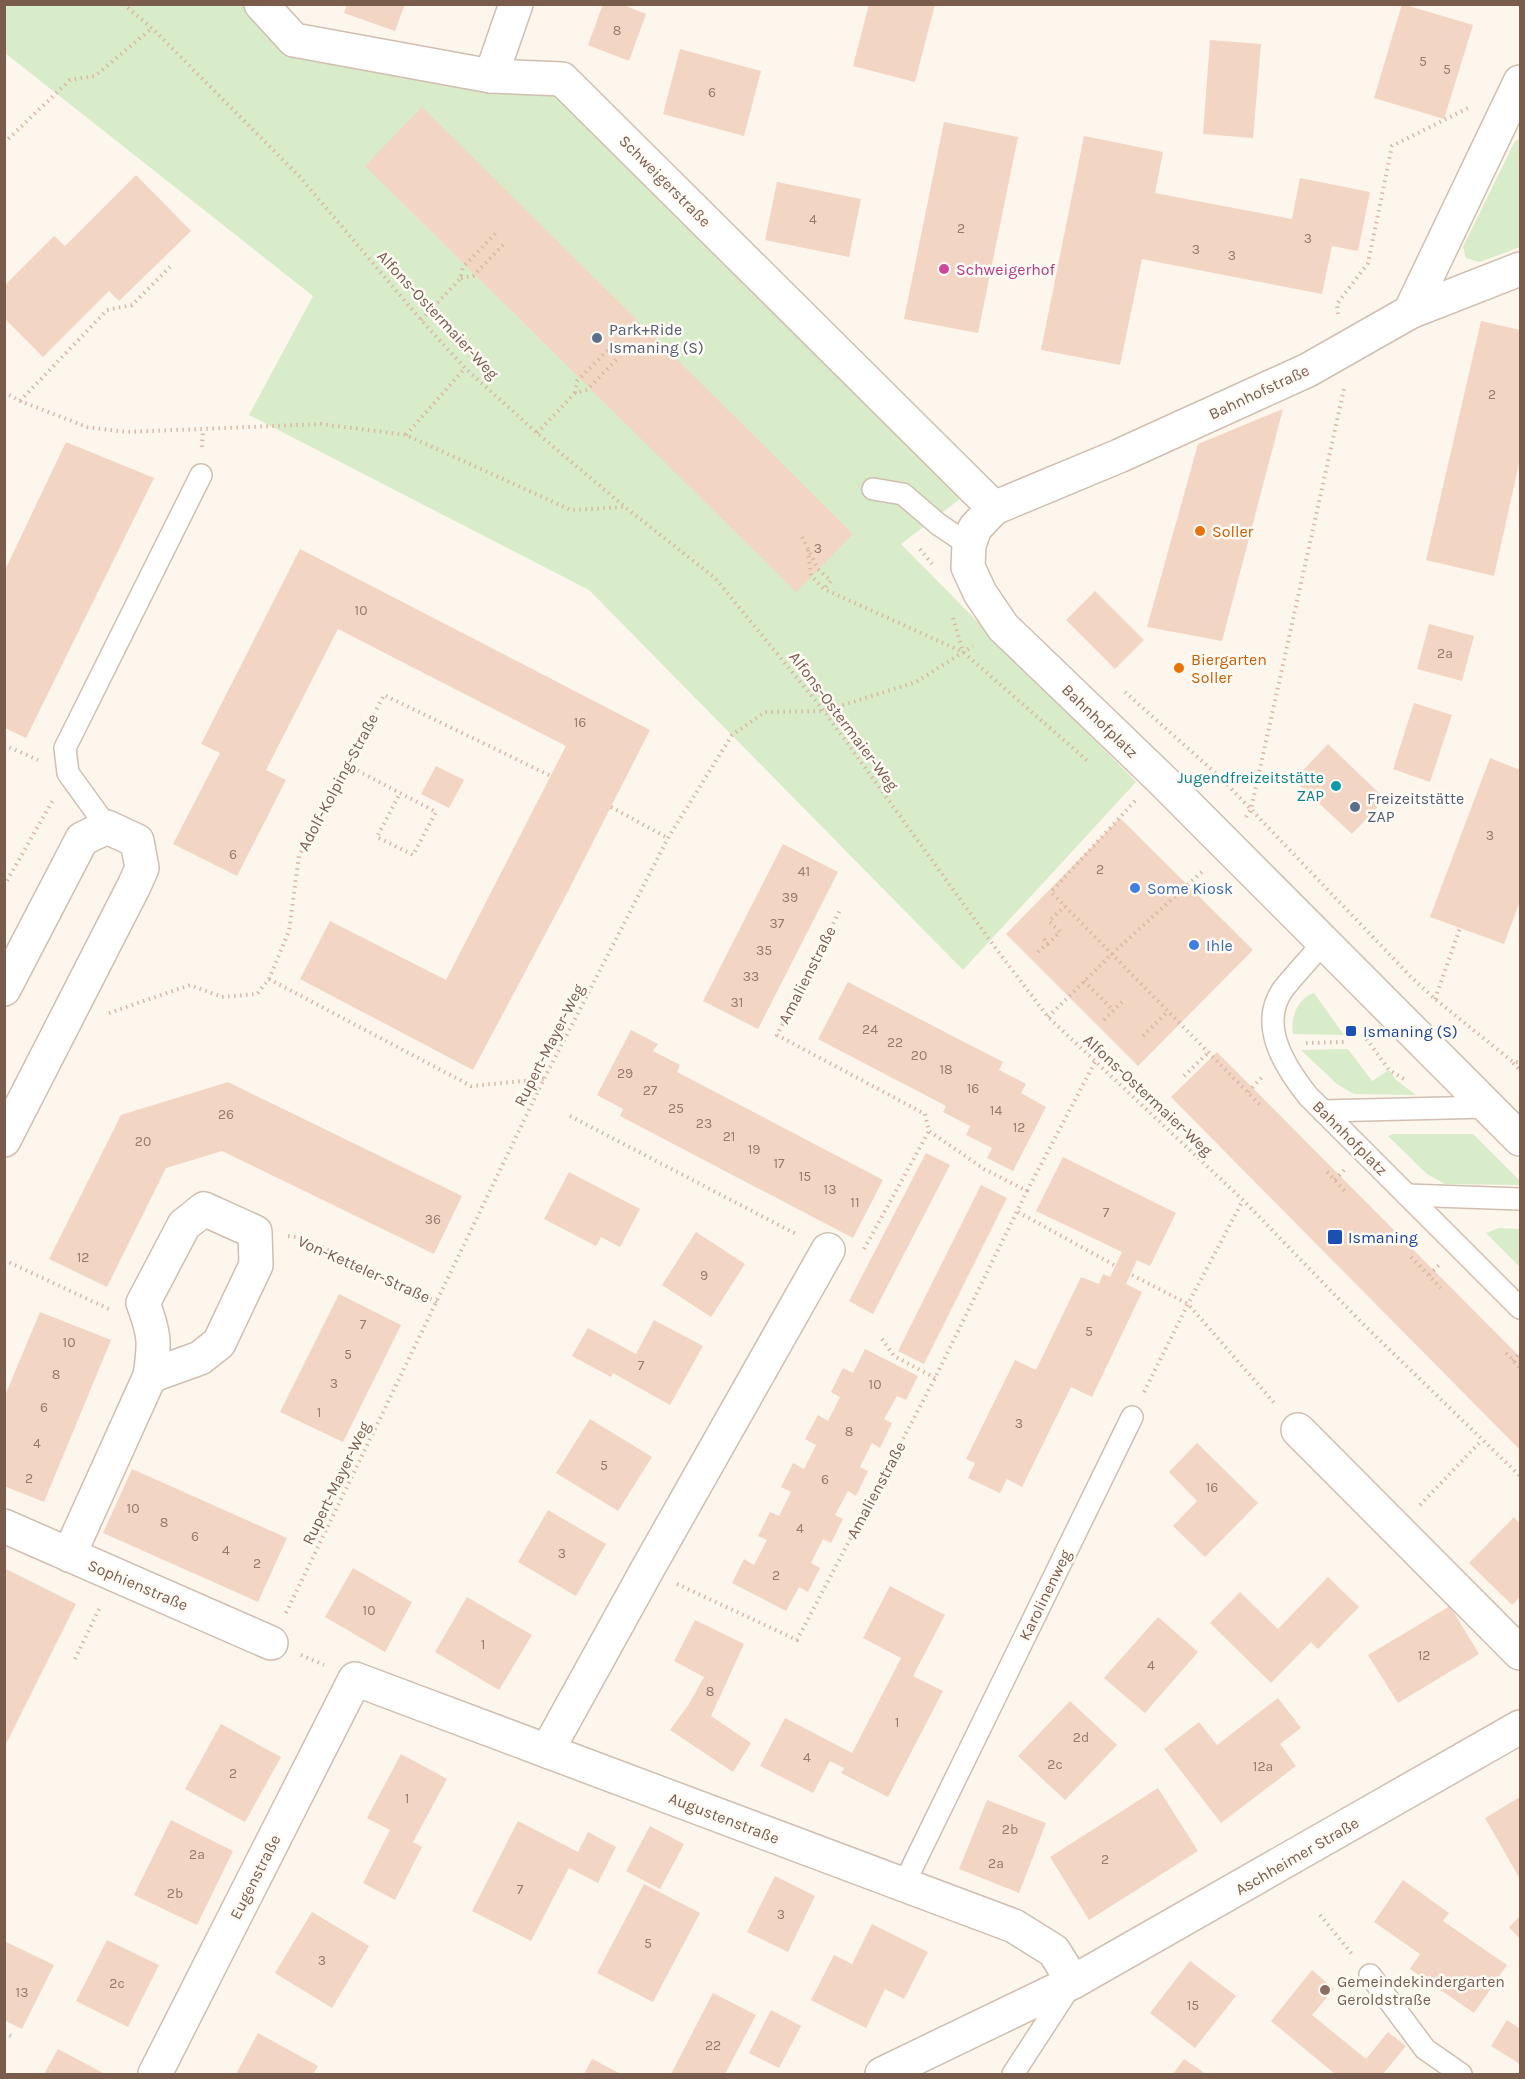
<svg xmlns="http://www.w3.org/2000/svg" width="1525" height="2079" font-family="Karla,sans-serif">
  <rect width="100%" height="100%" fill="#fdf6ec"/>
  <g fill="#d8ecc9">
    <polygon points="4,5 250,5 289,46 562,79 968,493 901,544 1136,782 963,970 589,590 249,415 313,296 5,53"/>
    <polygon points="1520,139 1520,247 1480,262 1466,258 1463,247 1515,141"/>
    <path d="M 1314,993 L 1344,1035 L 1293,1034 C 1290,1019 1297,998 1314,993 Z"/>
    <polygon points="1348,1049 1372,1081 1389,1070 1396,1080 1416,1095 1354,1094 1337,1084 1301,1050"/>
    <polygon points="1394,1134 1473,1134 1520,1181 1520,1185 1445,1184 1427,1174 1388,1136"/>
    <polygon points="1499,1228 1520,1229 1520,1267 1486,1233"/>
  </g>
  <g fill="#f3d5c3">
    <polygon points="347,4 405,4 395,31 344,13"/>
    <polygon points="603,4 621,4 646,14 629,61 588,45"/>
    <polygon points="869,4 935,4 915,82 853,66"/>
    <polygon points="1402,4 1473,25 1444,119 1374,98"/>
    <polygon points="1210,40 1261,44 1253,138 1203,134"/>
    <polygon points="680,49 761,71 744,136 663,114"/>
    <polygon points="422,107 853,534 796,592 365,166"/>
    <polygon points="944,122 1018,137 978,333 904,319"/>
    <polygon points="1084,136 1163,152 1155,193 1292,219 1300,178 1370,192 1358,251 1332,246 1322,294 1142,259 1120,365 1041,350"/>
    <polygon points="136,175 191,231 119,301 109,291 43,357 4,318 4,286 54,236 65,246"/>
    <polygon points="777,182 861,199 849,257 765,240"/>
    <polygon points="1481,321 1520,330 1520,459 1494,576 1426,560"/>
    <polygon points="1283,409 1222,641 1147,627 1198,444"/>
    <polygon points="66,442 154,478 26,738 5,728 5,570"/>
    <polygon points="300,549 650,730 565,897 473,1070 300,979 330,921 446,980 566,746 338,629 266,770 286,780 237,876 173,844 220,753 201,744"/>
    <polygon points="1095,591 1144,640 1115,669 1066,620"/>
    <polygon points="1429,624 1474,636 1462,681 1417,669"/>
    <polygon points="1414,703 1452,715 1430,782 1393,769"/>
    <polygon points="1328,744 1385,799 1352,834 1294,780"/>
    <polygon points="1490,758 1520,770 1520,901 1504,944 1430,917"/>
    <polygon points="436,766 464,780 449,808 421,794"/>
    <polygon points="1120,818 1253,950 1138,1066 1006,934"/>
    <polygon points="783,844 838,872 758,1029 703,1001"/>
    <polygon points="848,982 1003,1062 999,1070 1026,1084 1021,1093 1046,1107 1013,1171 987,1158 992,1148 966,1135 970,1126 943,1112 946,1106 818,1039"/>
    <polygon points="631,1030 658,1044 653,1051 680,1065 677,1072 883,1180 853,1238 620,1116 623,1109 597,1095"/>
    <polygon points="1217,1052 1520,1357 1520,1450 1171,1097"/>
    <polygon points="228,1082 462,1196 434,1254 222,1151 166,1168 107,1287 49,1259 121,1115"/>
    <polygon points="926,1153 950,1165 873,1314 849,1301"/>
    <polygon points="1063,1157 1176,1213 1150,1266 1137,1260 1126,1284 1142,1292 1092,1397 1071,1387 1022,1487 1007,1479 1000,1493 968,1478 975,1463 966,1459 1015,1360 1036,1370 1081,1277 1099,1284 1103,1274 1110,1277 1122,1252 1036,1211"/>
    <polygon points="569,1172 640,1209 620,1247 601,1237 596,1246 544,1219"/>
    <polygon points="981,1185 1007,1198 924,1364 898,1351"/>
    <polygon points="696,1232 745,1264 711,1317 662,1285"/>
    <polygon points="339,1294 401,1325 343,1442 280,1412"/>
    <polygon points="40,1312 111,1340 44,1502 4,1486 4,1398"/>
    <polygon points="654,1320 703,1346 670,1405 613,1373 611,1377 572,1356 588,1328 636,1354"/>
    <polygon points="865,1349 918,1376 906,1400 897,1396 884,1419 892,1423 880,1448 872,1443 860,1467 868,1471 856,1496 848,1491 835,1515 843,1519 831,1543 823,1539 811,1563 820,1568 808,1592 799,1587 786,1611 732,1583 744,1559 754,1565 767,1540 758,1536 770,1512 779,1516 791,1492 781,1487 793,1463 804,1469 816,1445 805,1439 818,1415 828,1421 840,1397 831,1392 843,1368 853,1373"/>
    <polygon points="590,1419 652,1457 618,1511 556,1473"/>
    <polygon points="1197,1443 1258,1503 1205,1557 1173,1526 1197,1501 1169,1472"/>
    <polygon points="132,1469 287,1538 258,1602 103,1533"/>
    <polygon points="548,1510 606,1544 576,1596 518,1562"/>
    <polygon points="1514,1517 1520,1524 1520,1597 1512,1605 1469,1563"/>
    <polygon points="4,1568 76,1604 4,1748"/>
    <polygon points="353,1568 412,1602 385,1652 325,1617"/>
    <polygon points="1328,1577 1359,1607 1318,1649 1311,1642 1271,1683 1210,1623 1240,1592 1278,1629"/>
    <polygon points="890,1586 945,1615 913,1676 943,1691 888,1797 841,1773 844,1768 830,1761 813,1793 760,1766 785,1718 852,1753 901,1658 863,1638"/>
    <polygon points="467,1597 532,1635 499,1690 435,1652"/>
    <polygon points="1450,1606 1479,1654 1398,1703 1368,1655"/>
    <polygon points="1158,1617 1198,1652 1145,1713 1104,1678"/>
    <polygon points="695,1620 744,1644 711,1716 751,1743 733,1772 670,1730 689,1704 704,1677 674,1661"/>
    <polygon points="1278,1698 1301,1728 1280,1744 1296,1766 1221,1823 1164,1749 1199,1722 1217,1745"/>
    <polygon points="1070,1701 1117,1745 1065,1800 1018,1756"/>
    <polygon points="221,1724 281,1757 245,1822 185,1789"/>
    <polygon points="401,1754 447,1779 413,1842 422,1847 395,1900 363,1883 390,1830 367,1818"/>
    <polygon points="1158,1788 1198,1851 1089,1920 1050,1857"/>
    <polygon points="1520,1797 1520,1879 1485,1818"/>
    <polygon points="987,1800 1046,1823 1019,1893 959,1869"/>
    <polygon points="171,1820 233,1851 197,1925 134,1895"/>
    <polygon points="518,1821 578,1852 588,1832 616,1847 598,1883 569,1868 531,1941 472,1911"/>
    <polygon points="650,1826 684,1844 660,1889 626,1871"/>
    <polygon points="775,1876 815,1896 788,1952 747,1932"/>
    <polygon points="1403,1880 1449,1913 1443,1921 1507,1965 1474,2013 1410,1969 1420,1954 1374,1922"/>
    <polygon points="644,1884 700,1913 653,2002 597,1973"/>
    <polygon points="312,1912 369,1946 332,2008 275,1973"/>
    <polygon points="1520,1916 1520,1939 1509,1927"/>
    <polygon points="872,1924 928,1952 904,1999 885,1989 866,2028 811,2000 834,1955 852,1964"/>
    <polygon points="107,1940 159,1965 128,2027 76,2001"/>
    <polygon points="4,1941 54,1965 22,2029 4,2020"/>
    <polygon points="1190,1961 1236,1996 1195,2048 1150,2013"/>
    <polygon points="1312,1970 1334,1989 1312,2015 1366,2059 1388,2032 1406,2046 1383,2074 1335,2074 1271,2021"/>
    <polygon points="713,1993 756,2015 725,2074 671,2074"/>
    <polygon points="771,2010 801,2026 779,2068 749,2053"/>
    <polygon points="1507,2020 1520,2029 1520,2064 1491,2046"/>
    <polygon points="258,2033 318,2066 313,2074 236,2074"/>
    <polygon points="58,2049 105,2074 44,2074"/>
    <polygon points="592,2059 621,2074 584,2074"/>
    <polygon points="1184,2059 1206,2074 1173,2074"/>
  </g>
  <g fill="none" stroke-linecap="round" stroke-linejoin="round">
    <defs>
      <g id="service">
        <polyline points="873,489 903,494 938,524 969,545"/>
        <polyline points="107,827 68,773 65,748 201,475"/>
        <path d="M 1324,942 C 1311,957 1297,972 1284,988 C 1257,1024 1285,1067 1308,1096 L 1520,1308"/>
        <polyline points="1323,1111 1488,1107"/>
        <polyline points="1407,1195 1520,1199"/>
        <polyline points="903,1886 1132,1417"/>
        <polyline points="1370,1975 1425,2049 1461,2074"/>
        <polyline points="1013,2074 1071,1985"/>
      </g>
      <g id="minor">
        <polyline points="261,4 294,40 491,76 562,79 994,508"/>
        <polyline points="491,76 516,4"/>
        <polyline points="1520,269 1410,312 1308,370 1119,456 994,508 975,528 969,545 968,567 980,593 1003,627 1159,777 1520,1139"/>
        <polyline points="1410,312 1520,82"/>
        <polyline points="4,989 82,839 107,827 137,841 142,868 134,886 4,1140"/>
        <polyline points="1298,1430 1520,1653"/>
        <polyline points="4,1526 271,1643"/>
        <path d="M 69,1555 L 150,1376 C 155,1343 155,1335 143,1303 L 184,1225 L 204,1209 L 255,1232 L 256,1265 L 219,1343 L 200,1358 L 150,1376"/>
        <polyline points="547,1751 647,1570 828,1250"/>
        <polyline points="155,2074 355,1679 1014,1926 1054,1951 1073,1982"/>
        <polyline points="882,2074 1073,1982 1520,1727"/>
      </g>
    </defs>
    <use href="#service" stroke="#d1beb0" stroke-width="24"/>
    <use href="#minor" stroke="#d1beb0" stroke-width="36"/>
    <g stroke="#d9b8a5" stroke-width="4" stroke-dasharray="1.5 4.5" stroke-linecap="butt">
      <polyline points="123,4 152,28 299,176 421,320 465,368 537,433 625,507 715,578 824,711 994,946 1048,1017 1243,1200 1363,1324 1520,1476"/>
      <polyline points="4,143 70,80 95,76 152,28"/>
      <polyline points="461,278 473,276 504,244"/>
      <polyline points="1338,314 1337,304 1368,263 1392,146 1468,108"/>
      <polyline points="421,320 460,279 463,267 497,232"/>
      <polyline points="4,392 20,401 87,427 126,432 321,424 406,435 571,510 624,507"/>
      <polyline points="575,393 577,381 612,346"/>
      <polyline points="20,401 107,310 132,305 170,267"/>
      <polyline points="537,433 575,393 587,390 617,359"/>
      <polyline points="406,435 465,368"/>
      <polyline points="202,447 203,430"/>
      <polyline points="802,537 818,569 831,581 824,589"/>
      <polyline points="920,549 932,564"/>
      <polyline points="808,550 811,576 824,589 963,652 1090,763"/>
      <polyline points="953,618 963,651"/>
      <polyline points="1125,692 1220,777 1412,978 1435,999 1513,1062 1520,1062"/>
      <polyline points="4,745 38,760"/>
      <polyline points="347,765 436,812 413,855 377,837 400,793"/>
      <polyline points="1135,801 1051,892 1262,1107"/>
      <polyline points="611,807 668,838"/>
      <polyline points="1246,817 1251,809 1344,389"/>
      <polyline points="4,886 53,800"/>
      <polyline points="1044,939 1048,944 1060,932 1049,921 1065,906"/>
      <polyline points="1038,952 1049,942"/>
      <polyline points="269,979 471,1086 544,1079"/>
      <polyline points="1084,981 1113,1010"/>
      <polyline points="1435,999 1460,928"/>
      <polyline points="109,1013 190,985 222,997 257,994 269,979 289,931 299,856 384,695 551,776"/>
      <polyline points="1048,1017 1112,954 1205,869"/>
      <polyline points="1104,1020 1122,1002"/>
      <polyline points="1363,1034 1389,1070 1406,1080"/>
      <polyline points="1143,1036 1168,1011"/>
      <polyline points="1306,1043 1346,1042"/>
      <polyline points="1513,1063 1520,1070"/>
      <polyline points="1184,1076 1209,1052"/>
      <polyline points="1248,1092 1262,1077"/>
      <polyline points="570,1116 798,1235"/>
      <polyline points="1327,1172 1345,1191"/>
      <polyline points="1335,1180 1344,1170"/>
      <polyline points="1027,1191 1095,1062"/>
      <polyline points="1018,1212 1114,1265"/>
      <polyline points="288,1236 303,1238 437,1302"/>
      <polyline points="864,1249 929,1131"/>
      <polyline points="1411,1257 1441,1288"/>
      <polyline points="4,1260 109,1309"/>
      <polyline points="1132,1275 1188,1304 1276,1405"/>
      <polyline points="1429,1275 1439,1265"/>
      <polyline points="882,1339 894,1356 935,1378"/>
      <polyline points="1506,1353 1520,1368"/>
      <polyline points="1513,1361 1520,1353"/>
      <polyline points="1144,1392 1188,1304 1243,1200"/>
      <polyline points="1420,1505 1482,1440"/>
      <polyline points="677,1584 797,1640 935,1378 1027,1191 984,1169 929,1131 925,1114 777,1035 840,910"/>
      <polyline points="286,1613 544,1079 668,838 732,735 765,712 824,711 916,682 973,646"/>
      <polyline points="301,1655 324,1665"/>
      <polyline points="75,1659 101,1605"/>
      <polyline points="1320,1915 1352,1954"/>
      <polyline points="4,2033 11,2036"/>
    </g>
    <use href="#service" stroke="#fff" stroke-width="21"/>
    <use href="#minor" stroke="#fff" stroke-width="33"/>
  </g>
  <circle fill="#d1479c" stroke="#fffaf3" stroke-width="2" cx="944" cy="269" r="6"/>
  <g fill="#5c6f8a" stroke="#fffaf3" stroke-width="2">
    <circle cx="597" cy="338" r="6"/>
    <circle cx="1355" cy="807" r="6"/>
  </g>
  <g fill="#e8710a" stroke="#fffaf3" stroke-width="2">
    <circle cx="1200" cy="531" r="6"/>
    <circle cx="1179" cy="668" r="6"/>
  </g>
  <circle fill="#0f9aa8" stroke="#fffaf3" stroke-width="2" cx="1336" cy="786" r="6"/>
  <g fill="#3f7fe0" stroke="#fffaf3" stroke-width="2">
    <circle cx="1135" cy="888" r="6"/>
    <circle cx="1194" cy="945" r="6"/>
  </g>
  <g fill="#1a4fb4" stroke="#fffaf3" stroke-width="2">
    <rect x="1345" y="1025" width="12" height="12" rx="3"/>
    <rect x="1327" y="1229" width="16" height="16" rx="3"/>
  </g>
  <circle fill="#8d6e63" stroke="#fffaf3" stroke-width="2" cx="1325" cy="1990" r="6"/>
  <g text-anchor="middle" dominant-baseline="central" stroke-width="5" stroke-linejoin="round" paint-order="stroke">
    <g font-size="14" fill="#987a6a">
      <text x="617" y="30">8</text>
      <text x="1423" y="61">5</text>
      <text x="1447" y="69">5</text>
      <text x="712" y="92">6</text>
      <text x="813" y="219">4</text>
      <text x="961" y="228">2</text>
      <text x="1308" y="238">3</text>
      <text x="1196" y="249">3</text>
      <text x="1232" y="255">3</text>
      <text x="1492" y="394">2</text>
      <text x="818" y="548">3</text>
      <text x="361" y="610">10</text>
      <text x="1445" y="653">2a</text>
      <text x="580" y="722">16</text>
      <text x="1490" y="835">3</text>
      <text x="233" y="854">6</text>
      <text x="1100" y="869">2</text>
      <text x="804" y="871">41</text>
      <text x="790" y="897">39</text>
      <text x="777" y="923">37</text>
      <text x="764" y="950">35</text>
      <text x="751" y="976">33</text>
      <text x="737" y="1002">31</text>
      <text x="870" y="1029">24</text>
      <text x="895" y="1042">22</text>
      <text x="919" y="1055">20</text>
      <text x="946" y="1069">18</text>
      <text x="625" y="1073">29</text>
      <text x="973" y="1088">16</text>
      <text x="650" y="1090">27</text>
      <text x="676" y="1108">25</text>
      <text x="996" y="1110">14</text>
      <text x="226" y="1114">26</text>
      <text x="704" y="1123">23</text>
      <text x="1019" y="1127">12</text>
      <text x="729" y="1136">21</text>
      <text x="143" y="1141">20</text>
      <text x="754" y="1149">19</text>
      <text x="779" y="1163">17</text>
      <text x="805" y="1176">15</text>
      <text x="830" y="1189">13</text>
      <text x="855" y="1202">11</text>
      <text x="1106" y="1212">7</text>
      <text x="433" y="1219">36</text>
      <text x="83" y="1257">12</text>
      <text x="704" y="1275">9</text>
      <text x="363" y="1324">7</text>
      <text x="1089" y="1331">5</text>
      <text x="69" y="1342">10</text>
      <text x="348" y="1354">5</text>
      <text x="641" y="1365">7</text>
      <text x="56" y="1374">8</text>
      <text x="334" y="1383">3</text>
      <text x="875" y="1384">10</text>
      <text x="44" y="1407">6</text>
      <text x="319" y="1412">1</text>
      <text x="1019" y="1423">3</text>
      <text x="849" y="1431">8</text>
      <text x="37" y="1443">4</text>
      <text x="604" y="1465">5</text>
      <text x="29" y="1478">2</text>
      <text x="825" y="1479">6</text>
      <text x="1212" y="1487">16</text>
      <text x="133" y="1508">10</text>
      <text x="164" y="1522">8</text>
      <text x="800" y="1528">4</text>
      <text x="195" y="1536">6</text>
      <text x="226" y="1550">4</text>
      <text x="562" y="1553">3</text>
      <text x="257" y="1563">2</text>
      <text x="776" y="1575">2</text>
      <text x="369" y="1610">10</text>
      <text x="483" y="1644">1</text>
      <text x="1424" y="1655">12</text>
      <text x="1151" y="1665">4</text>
      <text x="710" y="1691">8</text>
      <text x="897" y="1722">1</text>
      <text x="1081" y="1737">2d</text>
      <text x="807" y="1757">4</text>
      <text x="1055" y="1764">2c</text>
      <text x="1263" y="1766">12a</text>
      <text x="233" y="1773">2</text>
      <text x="407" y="1798">1</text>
      <text x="1010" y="1829">2b</text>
      <text x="197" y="1854">2a</text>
      <text x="1105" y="1859">2</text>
      <text x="996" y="1863">2a</text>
      <text x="520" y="1889">7</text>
      <text x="175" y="1893">2b</text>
      <text x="781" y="1914">3</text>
      <text x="648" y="1943">5</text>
      <text x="322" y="1960">3</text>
      <text x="117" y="1983">2c</text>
      <text x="22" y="1992">13</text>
      <text x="1193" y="2005">15</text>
      <text x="713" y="2045">22</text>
    </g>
    <g font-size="16" fill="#7a5c4d" stroke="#fffaf3">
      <text transform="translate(665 181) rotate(45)">Schweigerstraße</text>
      <text transform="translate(438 315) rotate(47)">Alfons-Ostermaier-Weg</text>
      <text transform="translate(1259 392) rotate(-25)">Bahnhofstraße</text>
      <text transform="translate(844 721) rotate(53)">Alfons-Ostermaier-Weg</text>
      <text transform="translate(1100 721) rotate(44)">Bahnhofplatz</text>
      <text transform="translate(338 782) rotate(-62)">Adolf-Kolping-Straße</text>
      <text transform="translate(807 975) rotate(-63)">Amalienstraße</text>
      <text transform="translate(549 1045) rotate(-63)">Rupert-Mayer-Weg</text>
      <text transform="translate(1148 1095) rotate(43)">Alfons-Ostermaier-Weg</text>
      <text transform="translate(1350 1138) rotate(45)">Bahnhofplatz</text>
      <text transform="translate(364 1269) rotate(24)">Von-Ketteler-Straße</text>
      <text transform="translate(336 1483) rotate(-64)">Rupert-Mayer-Weg</text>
      <text transform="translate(876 1490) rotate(-62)">Amalienstraße</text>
      <text transform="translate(138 1585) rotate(23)">Sophienstraße</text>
      <text transform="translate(1045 1595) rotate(-64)">Karolinenweg</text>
      <text transform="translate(724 1818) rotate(21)">Augustenstraße</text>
      <text transform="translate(1297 1856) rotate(-30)">Aschheimer Straße</text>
      <text transform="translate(255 1877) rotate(-63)">Eugenstraße</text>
    </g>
    <g font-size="16" fill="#b23c85" stroke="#fffaf3" text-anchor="start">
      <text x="956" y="269">Schweigerhof</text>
    </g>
    <g font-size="16" fill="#4e5e75" stroke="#fffaf3" text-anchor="start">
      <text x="609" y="329">Park+Ride<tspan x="609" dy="18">Ismaning (S)</tspan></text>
      <text x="1367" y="798">Freizeitstätte<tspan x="1367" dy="18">ZAP</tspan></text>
    </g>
    <g font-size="16" fill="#c56008" stroke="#fffaf3" text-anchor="start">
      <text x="1212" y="531">Soller</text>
      <text x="1191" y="659">Biergarten<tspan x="1191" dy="18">Soller</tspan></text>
    </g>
    <g font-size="16" fill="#0d838f" stroke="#fffaf3" text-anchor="end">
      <text x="1324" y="777">Jugendfreizeitstätte<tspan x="1324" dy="18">ZAP</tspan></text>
    </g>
    <g font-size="16" fill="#366cbe" stroke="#fffaf3" text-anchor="start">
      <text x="1147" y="888">Some Kiosk</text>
      <text x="1206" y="945">Ihle</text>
    </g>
    <g font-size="16" fill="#164399" stroke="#fffaf3" text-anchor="start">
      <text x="1363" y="1031">Ismaning (S)</text>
      <text x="1348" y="1237">Ismaning</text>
    </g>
    <g font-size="16" fill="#785e54" stroke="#fffaf3" text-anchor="start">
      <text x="1337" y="1981">Gemeindekindergarten<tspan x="1337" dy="18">Geroldstraße</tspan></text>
    </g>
  </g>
  <rect width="1525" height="2079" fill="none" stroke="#7a5c4d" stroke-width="12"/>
</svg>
